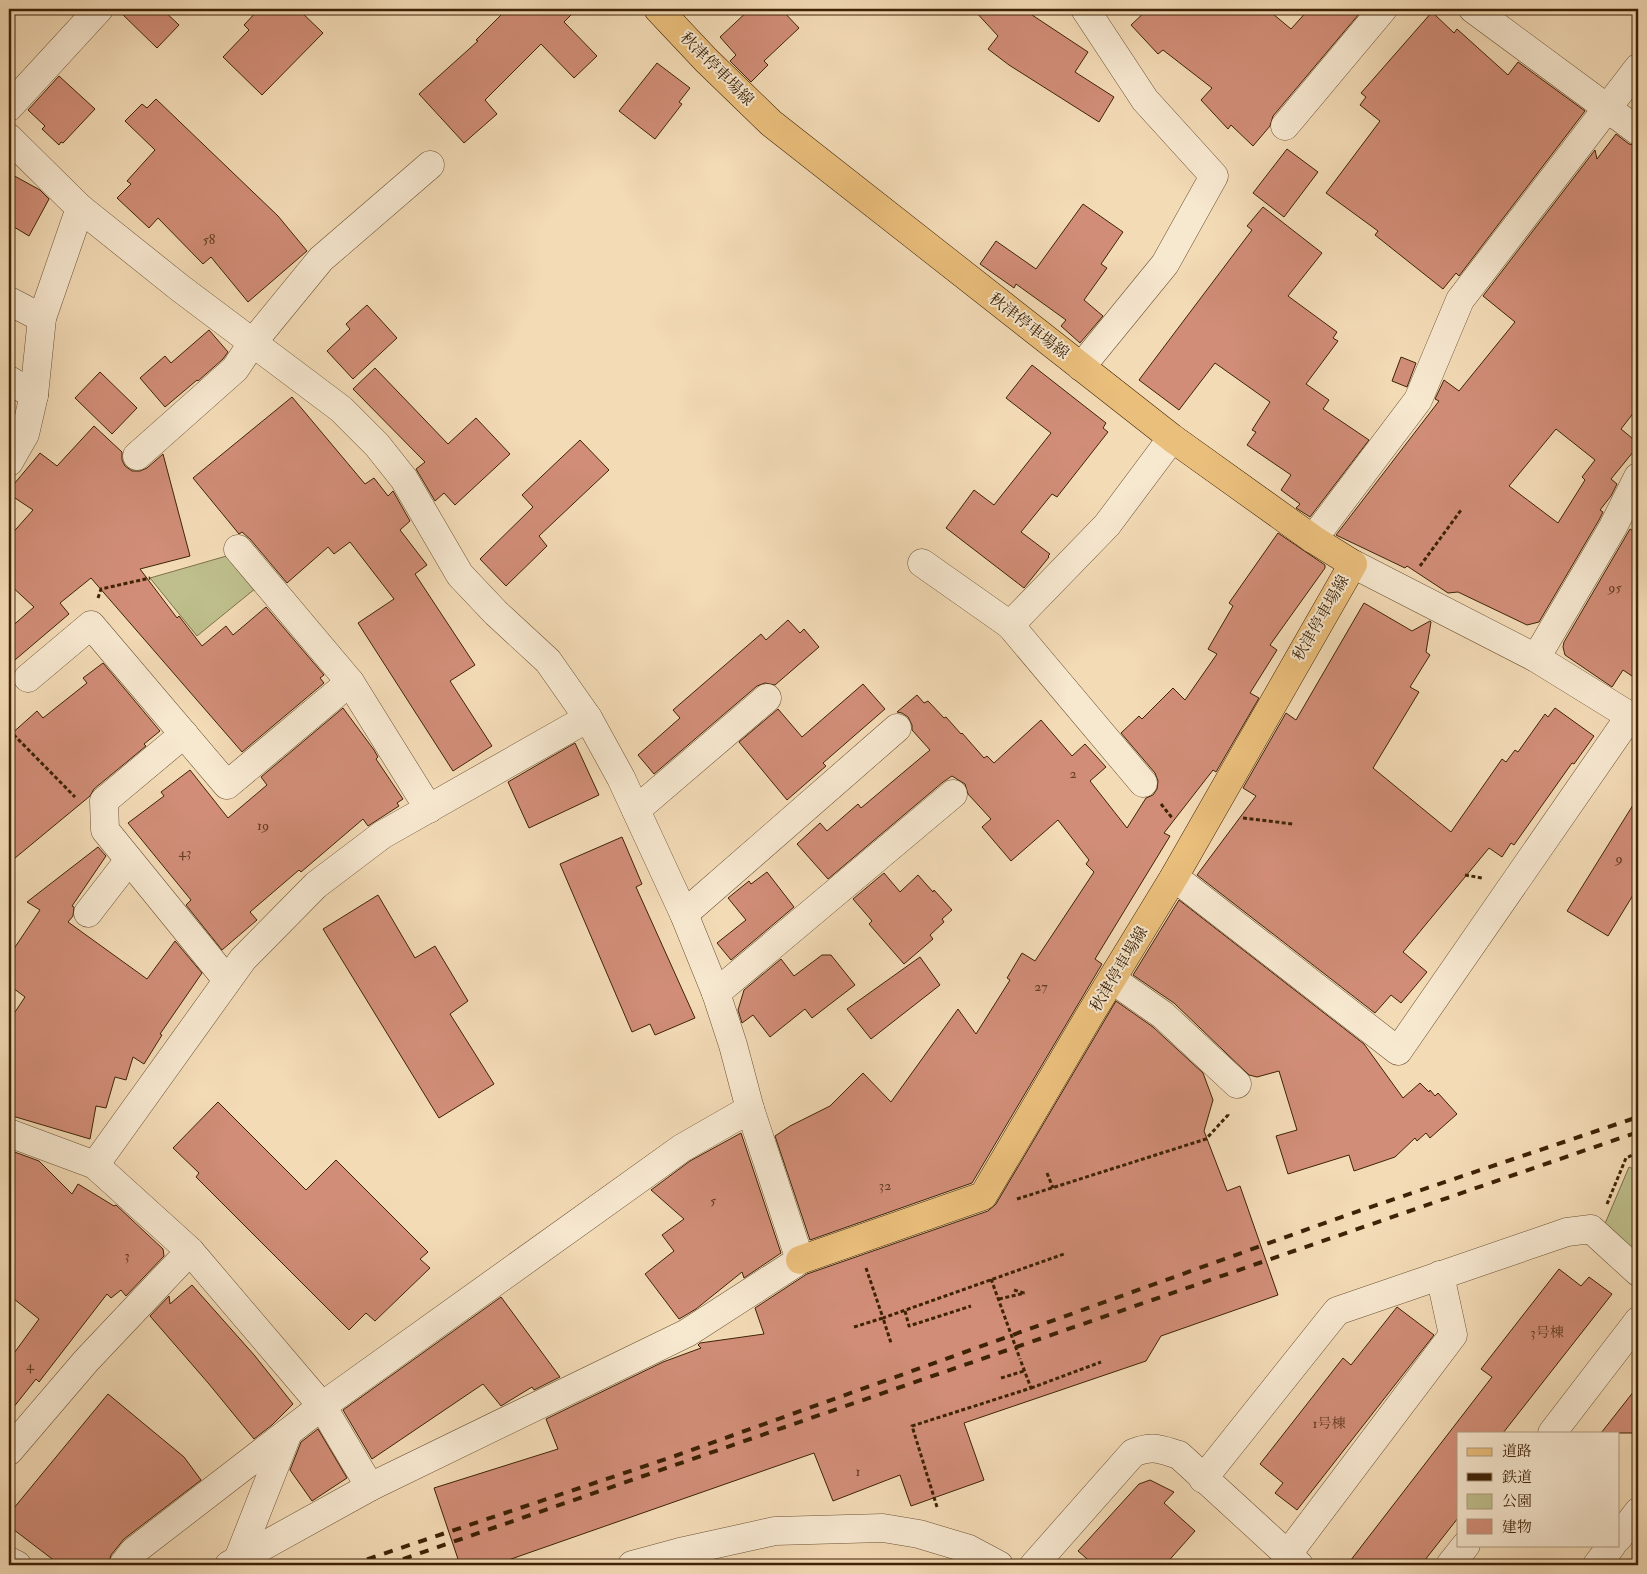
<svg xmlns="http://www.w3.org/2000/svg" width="1647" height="1574" font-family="'IM FELL Double Pica','Noto Serif JP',serif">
  <rect width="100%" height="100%" fill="#f3dbb6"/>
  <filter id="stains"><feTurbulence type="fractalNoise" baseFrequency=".004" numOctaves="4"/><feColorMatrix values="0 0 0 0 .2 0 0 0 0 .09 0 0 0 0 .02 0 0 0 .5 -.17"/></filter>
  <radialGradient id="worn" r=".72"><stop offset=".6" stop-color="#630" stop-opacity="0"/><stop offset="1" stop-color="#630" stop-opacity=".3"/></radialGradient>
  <g fill="#bebf8c" stroke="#7e7149">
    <polygon points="230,555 256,588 197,636 150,578"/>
    <polygon points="1629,1167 1638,1171 1638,1254 1604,1226"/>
  </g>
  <g fill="#d18d77" stroke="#3f2306" fill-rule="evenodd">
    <polygon points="117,9 162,9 179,25 157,48"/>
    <polygon points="259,9 298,9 323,33 262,95 223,57 249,30 244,25"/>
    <polygon points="507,9 577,9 564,22 597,56 574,78 541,44 485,100 497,114 464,143 419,94 478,41 476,40"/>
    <polygon points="750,9 781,9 799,28 764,61 768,65 751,82 730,61 736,55 720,37"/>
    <polygon points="973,9 1023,9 1088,52 1075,72 1114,97 1099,122 1009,65 988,49 998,36"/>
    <polygon points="1148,9 1267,9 1291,29 1309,9 1353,9 1359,14 1273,116 1270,126 1253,146 1231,125 1228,129 1201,100 1212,88 1163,50 1158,54 1131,25"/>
    <polygon points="1432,12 1454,33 1457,29 1508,75 1518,62 1585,111 1459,276 1456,273 1443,289 1375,235 1378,231 1326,193 1380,121 1360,105 1366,97 1361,93"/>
    <polygon points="657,63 690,88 679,102 682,104 655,139 619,111"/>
    <polygon points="59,76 95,109 63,143 61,142 59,145 42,129 45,126 28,110"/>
    <polygon points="156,99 278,216 307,251 248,302 211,257 203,264 158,218 149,228 117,198 131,184 127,181 155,150 125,121 142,104 147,108"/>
    <path d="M 1616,134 L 1629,144 L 1638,146 L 1638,407 L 1621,429 L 1638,443 L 1638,446 L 1611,479 L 1617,484 L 1611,496 L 1600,510 L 1603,512 L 1599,520 L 1539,622 L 1527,625 L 1458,592 L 1448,593 L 1407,566 L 1405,568 L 1336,535 L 1439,401 L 1435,399 L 1444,380 L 1459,391 L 1515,322 L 1483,296 L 1595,150 L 1597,159 ZM 1556,429 L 1595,460 L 1582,477 L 1585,480 L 1558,523 L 1509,486 Z"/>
    <polygon points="1287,149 1318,172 1284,217 1253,193"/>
    <polygon points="9,173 40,190 49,199 29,236 9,224"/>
    <polygon points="1083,204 1123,232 1101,264 1107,268 1084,300 1103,316 1080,343 1061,326 1066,320 1016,284 1014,288 980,264 996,241 1036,269"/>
    <polygon points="1263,207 1322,253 1288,296 1337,332 1333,338 1338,341 1306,384 1329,400 1323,409 1369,440 1310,517 1296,508 1300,504 1281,490 1291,475 1247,445 1256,432 1252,430 1270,402 1215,363 1179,410 1139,380 1252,230 1247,226"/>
    <polygon points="367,305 397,338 353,379 327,351 350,329 346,324"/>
    <polygon points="209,330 228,352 223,359 198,381 197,380 165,407 140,378 165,356 171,363"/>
    <polygon points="1401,357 1416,363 1407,387 1392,381"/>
    <polygon points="1032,365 1106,423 1103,428 1108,432 1057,497 1052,494 1021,532 1050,554 1048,556 1049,557 1024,588 946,528 974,490 994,505 1051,433 1006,398"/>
    <polygon points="375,368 448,444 476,418 510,454 455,505 444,493 435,501 416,469 425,462 353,389"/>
    <polygon points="100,372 137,408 112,434 75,398"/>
    <polygon points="292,397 365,484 374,478 388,496 393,491 410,521 400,530 427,565 415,574 475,665 450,681 492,746 453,771 358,623 394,599 350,542 334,554 328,547 287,583 250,539 242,532 239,534 193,478"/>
    <polygon points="94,426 122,452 122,460 125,466 132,471 140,471 147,468 163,454 190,556 140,569 177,618 179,616 202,646 226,626 233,635 266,607 324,675 320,678 324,683 242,752 91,578 60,603 69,614 9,665 9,629 34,607 9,584 9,537 33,510 9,494 9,490 40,453 57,466"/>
    <polygon points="580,440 609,470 539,536 547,546 506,586 480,559 533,507 522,495"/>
    <polygon points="1630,529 1638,534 1638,680 1623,670 1612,687 1565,655 1563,647 1564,642"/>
    <polygon points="1278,533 1325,565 1325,568 1270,645 1277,650 1250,693 1259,698 1216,772 1213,770 1164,833 1170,836 1095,959 1102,964 972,1183 810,1240 775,1136 790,1126 830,1106 863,1073 891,1102 958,1009 976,1034 1010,980 1007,978 1022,953 1035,961 1094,872 1086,864 1089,860 1058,820 1011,861 982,827 991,819 968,794 965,784 952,776 943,782 828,879 797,844 820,823 827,831 858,804 861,808 930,750 912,730 912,725 908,717 902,713 897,712 917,695 924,703 928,701 944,718 946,717 961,734 962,733 984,758 987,756 994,763 1041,720 1072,756 1085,744 1106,767 1090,781 1127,828 1146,798 1153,795 1157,789 1158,781 1155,773 1121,733 1139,716 1142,719 1173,688 1185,700 1217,654 1208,649 1233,606 1229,603"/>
    <polygon points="1364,603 1412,631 1430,621 1431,622 1426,652 1430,655 1410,687 1419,692 1373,768 1451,832 1502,759 1506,762 1515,750 1518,752 1545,714 1548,717 1555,708 1594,736 1574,764 1572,763 1514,845 1511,843 1502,857 1489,848 1403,952 1427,972 1401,1003 1391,995 1375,1013 1197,875 1256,796 1243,788 1286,713 1296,720"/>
    <polygon points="788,620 800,633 804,629 819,647 775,685 765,683 757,686 654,774 638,755 680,718 673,710 761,634 766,640"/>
    <polygon points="103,663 160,731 144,744 146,746 94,789 90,796 9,863 9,736 37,711 43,718 87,683 83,678"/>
    <polygon points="863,684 885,709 823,763 826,766 787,800 739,742 778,709 802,737"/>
    <polygon points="343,708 374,750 378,757 376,759 403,799 397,803 399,806 368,826 363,819 301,872 299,870 250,912 257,920 222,950 186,905 191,900 128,823 164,796 161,792 190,770 228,818 267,785 261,777"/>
    <polygon points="575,743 599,795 529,828 508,782"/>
    <polygon points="1638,797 1638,887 1608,936 1567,911"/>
    <polygon points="622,837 642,884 636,887 695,1018 655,1035 650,1024 632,1032 560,864"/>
    <polygon points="98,847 106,856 72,906 74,907 73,916 68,922 147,979 175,941 202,973 160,1034 162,1035 144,1064 133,1057 126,1080 115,1077 106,1108 96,1106 90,1139 9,1115 9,1021 25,997 9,985 9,956 40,910 27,902"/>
    <polygon points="767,872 794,907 731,960 717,943 746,920 728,898 749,881 751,884"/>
    <polygon points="884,873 900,892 918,875 933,892 934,890 952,910 942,919 944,922 930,935 933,939 904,964 869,924 872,921 853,899"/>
    <polygon points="378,895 415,958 435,946 468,1001 450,1014 494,1084 439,1118 323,929"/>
    <polygon points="1179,900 1364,1044 1403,1098 1420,1083 1429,1092 1430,1090 1435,1096 1438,1093 1457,1114 1430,1138 1426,1133 1417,1141 1415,1138 1395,1157 1354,1171 1349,1155 1288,1174 1276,1136 1297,1130 1279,1071 1257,1077 1249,1075 1174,1003 1133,975"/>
    <polygon points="822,955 831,955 855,985 812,1018 805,1009 770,1037 753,1015 742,1023 738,1010 744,990 781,959 794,976"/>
    <polygon points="920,957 940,985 871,1039 847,1009"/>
    <polygon points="1116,1001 1153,1027 1203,1073 1213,1100 1204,1131 1227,1191 1240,1186 1278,1295 1161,1336 1146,1361 964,1423 984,1480 911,1506 900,1475 833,1501 814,1453 494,1565 460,1565 434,1488 558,1449 546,1419 663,1362 701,1348 698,1345 700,1343 764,1334 755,1308 807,1274 988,1211 996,1204"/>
    <polygon points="218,1102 306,1190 336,1160 428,1252 420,1259 430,1268 375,1321 366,1313 349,1330 196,1177 199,1173 173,1148"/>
    <polygon points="741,1133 781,1253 744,1278 742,1272 696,1309 679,1319 645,1274 674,1251 662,1235 684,1219 651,1190 690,1161"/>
    <polygon points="9,1150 39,1161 72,1194 78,1184 114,1206 116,1205 163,1249 164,1256 126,1296 121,1290 111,1298 107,1294 39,1382 36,1379 9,1413 9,1360 39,1319 9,1295"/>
    <polygon points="1559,1269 1581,1286 1589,1277 1612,1294 1503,1433 1458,1433 1458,1518 1421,1565 1347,1565 1492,1377 1481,1369"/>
    <polygon points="192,1285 255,1356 293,1404 272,1425 254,1439 209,1384 150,1316 169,1296 170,1304"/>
    <polygon points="501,1297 560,1377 534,1390 532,1387 501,1406 483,1384 372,1459 343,1410"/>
    <polygon points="1397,1307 1434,1335 1297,1510 1275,1493 1283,1483 1260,1464 1343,1358 1351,1365"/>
    <polygon points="1638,1386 1638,1433 1601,1433"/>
    <polygon points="108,1394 184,1457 201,1480 124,1539 111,1555 108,1565 60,1565 9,1526 9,1514"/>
    <polygon points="318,1429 347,1478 312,1501 290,1470 301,1442"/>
    <polygon points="1150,1480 1174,1492 1164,1503 1195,1531 1165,1565 1094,1565 1078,1551 1139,1484"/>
  </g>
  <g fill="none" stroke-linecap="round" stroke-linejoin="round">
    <defs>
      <g id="minor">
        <polyline points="1473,9 1638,131"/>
        <polyline points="9,107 99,9"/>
        <polyline points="1285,126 1383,9"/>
        <polyline points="9,138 80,208 180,288 341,409 377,445 404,479 460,575 496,613 548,661 588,718 621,778 684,914 716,993 733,1045 750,1109 800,1260 687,1333 370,1487 229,1565"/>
        <polyline points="9,301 42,318"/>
        <polyline points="1081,367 1165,264 1214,176 1145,100 1085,9"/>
        <polyline points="9,380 34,395"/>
        <polyline points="137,456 235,369 253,342 321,259 430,165"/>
        <polyline points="9,462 25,434 34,395 42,318 80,208"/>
        <polyline points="1313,539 1418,400 1460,300 1638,68"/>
        <polyline points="238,549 350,682 429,809"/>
        <polyline points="922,563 1010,625"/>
        <polyline points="1353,564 1536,658 1638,721"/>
        <polyline points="1536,658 1613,527 1638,477"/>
        <polyline points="28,678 91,625 227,785 350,682"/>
        <polyline points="184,734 104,801 105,830 227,980"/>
        <polyline points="1143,783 1010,625 1107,525 1172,438"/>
        <polyline points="636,810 767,698"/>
        <polyline points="1174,877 1398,1051 1630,716"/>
        <polyline points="88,913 129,860"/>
        <polyline points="684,914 897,728"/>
        <polyline points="1113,980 1163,1015 1237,1084"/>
        <polyline points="716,993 953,794"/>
        <polyline points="9,1133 95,1165 190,1251 322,1406 134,1551 123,1565"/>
        <polyline points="95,1165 243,959 316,885 382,835 588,718"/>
        <polyline points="1552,1433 1638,1321"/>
        <polyline points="9,1451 86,1361 190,1251"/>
        <polyline points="1203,1479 1337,1311 1567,1232 1591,1229 1638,1272"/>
        <polyline points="370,1487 322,1406 682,1148 750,1109"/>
        <polyline points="1618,1538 1638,1512"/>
        <polyline points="1287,1555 1453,1335 1440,1275"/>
        <polyline points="9,1561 17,1565"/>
        <polyline points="237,1562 287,1435"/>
        <polyline points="632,1565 680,1552 775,1531 883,1528 919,1534 969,1549 999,1565"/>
        <path d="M 1034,1565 L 1133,1453 C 1153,1445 1159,1449 1179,1455 L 1299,1565"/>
        <polyline points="1450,1565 1466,1545"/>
        <polyline points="1597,1565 1612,1545"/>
      </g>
      <polyline id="major" points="658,9 706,60 771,123 1172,438 1313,539 1353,564 1174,877 1091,1013 983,1196 800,1260"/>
    </defs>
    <use href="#minor" stroke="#6c5132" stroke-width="29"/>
    <use href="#major" stroke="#3f2306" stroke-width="29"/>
    <g stroke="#3f2306" stroke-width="3" stroke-dasharray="4 2.5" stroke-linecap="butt">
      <polyline points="1420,566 1461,510"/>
      <polyline points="98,598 101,589 150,578"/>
      <polyline points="9,730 75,797"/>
      <polyline points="1161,804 1173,819"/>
      <polyline points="1243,818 1293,824"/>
      <polyline points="1465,875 1482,878"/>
      <polyline points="1047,1173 1053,1188"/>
      <polyline points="1017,1199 1206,1139 1228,1115 1227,1112"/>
      <polyline points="1607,1204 1626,1158 1635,1154 1638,1156"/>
      <polyline points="866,1268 883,1318 1064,1254"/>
      <polyline points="1014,1290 1024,1293"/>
      <polyline points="999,1299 1025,1293"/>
      <polyline points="905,1311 909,1326 971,1306"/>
      <polyline points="854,1327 883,1318 891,1343"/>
      <polyline points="1001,1378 1024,1371"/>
      <polyline points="1031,1388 1101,1362"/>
      <polyline points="937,1507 912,1426 1031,1388 1020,1359"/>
    </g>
    <use href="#minor" stroke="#f7e8d0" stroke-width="28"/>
    <use href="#major" stroke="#eabe7b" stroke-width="28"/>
    <g stroke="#3f2306" stroke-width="4" stroke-dasharray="9 9" stroke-linecap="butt">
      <polyline points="350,1565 675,1456 1350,1214 1638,1117"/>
      <polyline points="386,1565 1638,1132"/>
    </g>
    <polyline stroke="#3f2306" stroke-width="3" stroke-dasharray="4 2.5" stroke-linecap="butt" points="991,1279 1020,1359"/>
  </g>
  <g text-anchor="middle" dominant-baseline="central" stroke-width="4" stroke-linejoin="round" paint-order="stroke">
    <g font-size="14" fill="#643e22">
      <text x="209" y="239">58</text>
      <text x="1615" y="587">95</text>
      <text x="1073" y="773">2</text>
      <text x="263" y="825">19</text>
      <text x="185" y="852">43</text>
      <text x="1619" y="858">9</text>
      <text x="1041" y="986">27</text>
      <text x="885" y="1185">32</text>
      <text x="713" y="1200">5</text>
      <text x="127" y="1255">3</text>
      <text x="1547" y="1332">3号棟</text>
      <text x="30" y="1365">4</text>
      <text x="1329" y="1423">1号棟</text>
      <text x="858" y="1471">1</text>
    </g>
    <g font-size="16" fill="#3f2306" stroke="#f7e8d0">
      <text transform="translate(717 69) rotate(45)">秋津停車場線</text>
      <text transform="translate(1029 326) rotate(38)">秋津停車場線</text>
      <text transform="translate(1321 618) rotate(-60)">秋津停車場線</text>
      <text transform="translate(1119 969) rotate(-59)">秋津停車場線</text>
    </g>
  </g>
  <rect width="1647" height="1574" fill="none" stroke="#f3dbb6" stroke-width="30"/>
  <rect x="10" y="10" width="1627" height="1554" fill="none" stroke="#3f2306" stroke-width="2.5"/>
  <rect x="15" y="15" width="1617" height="1544" fill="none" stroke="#3f2306"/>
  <rect x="1457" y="1432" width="162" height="115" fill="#f7e8d0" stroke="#ad997f"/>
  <rect x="1467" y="1448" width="25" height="8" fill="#eabe7b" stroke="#ad997f"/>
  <text x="1502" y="1456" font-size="15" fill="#3f2306">道路</text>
  <rect x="1467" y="1473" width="25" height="8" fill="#3f2306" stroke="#ad997f"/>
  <text x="1502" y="1482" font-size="15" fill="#3f2306">鉄道</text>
  <rect x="1467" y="1494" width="25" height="15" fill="#bebf8c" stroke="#ad997f"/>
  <text x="1502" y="1506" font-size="15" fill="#3f2306">公園</text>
  <rect x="1467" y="1519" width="25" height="15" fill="#d18d77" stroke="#ad997f"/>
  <text x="1502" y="1532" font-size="15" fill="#3f2306">建物</text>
  <rect width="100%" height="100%" filter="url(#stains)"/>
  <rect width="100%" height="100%" fill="url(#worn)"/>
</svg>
